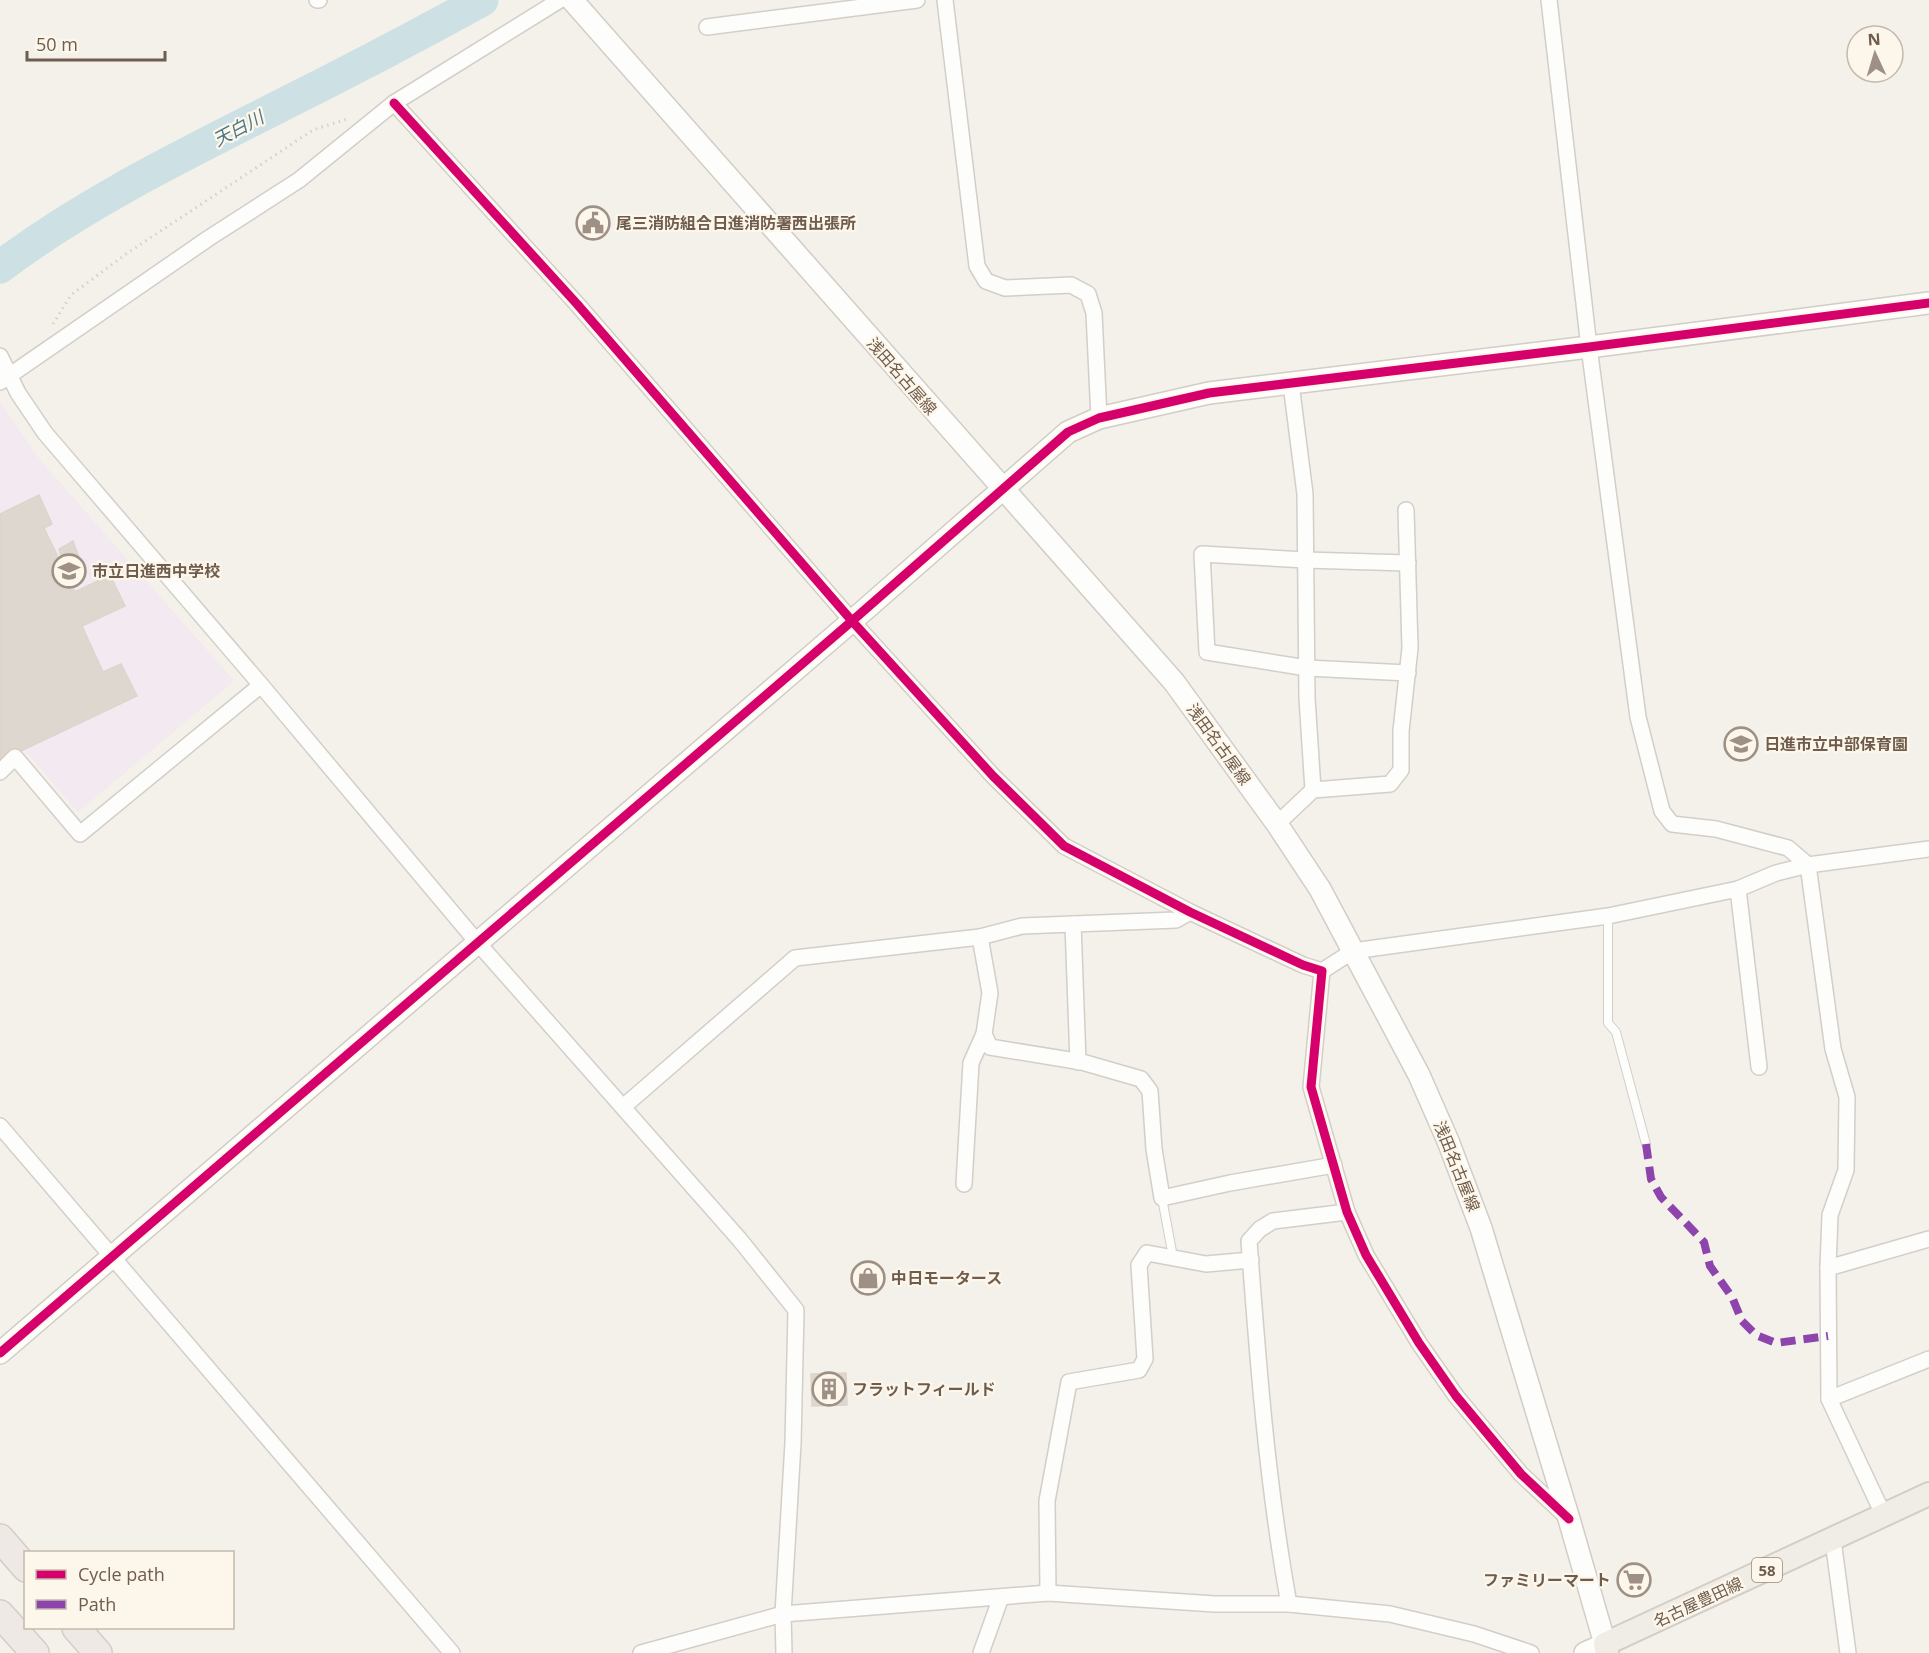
<svg xmlns="http://www.w3.org/2000/svg" width="1929" height="1653" font-family="'Open Sans','Noto Sans JP',sans-serif">
  <rect width="100%" height="100%" fill="#f4f1ea"/>
  <polygon fill="#f2e9f1" points="0,402 40,460 234,681 78,812 18,742 0,757"/>
  <g fill="none" stroke-linecap="round" stroke-linejoin="round">
    <path stroke="#cde0e4" stroke-width="33" d="M 0,267 C 86,202 184,155 280,106 C 348,72 415,37 482,0"/>
  </g>
  <g fill="#ded7d0" stroke="#dcd5cd" stroke-width="1.5">
    <polygon points="39,495 52,524 44,528 61,563 63,563 59,549 73,541 84,571 68,578 75,592 110,575 125,606 82,626 103,672 121,664 137,696 0,761 0,514"/>
    <polygon points="846,1373 847,1405 812,1406 811,1374"/>
  </g>
  <g fill="none" stroke-linecap="round" stroke-linejoin="round">
    <defs>
      <g id="lane">
        <polyline points="1608,916 1608,1023 1616,1032 1646,1144"/>
        <polyline points="1162,1198 1173,1257"/>
      </g>
      <g id="street">
        <polyline points="317,0 319,0"/>
        <polyline points="945,0 977,266 986,281 1005,288 1071,285 1088,294 1094,313 1099,418"/>
        <polyline points="1549,0 1589,347 1638,717 1662,811 1672,824 1716,829 1788,848 1808,865 1833,1049 1847,1097 1846,1170 1830,1215 1828,1268 1829,1399 1884,1516"/>
        <polyline points="707,27 917,0"/>
        <polyline points="394,103 577,304 852,621 993,776 1064,846 1190,912 1303,965 1322,971 1311,1087 1347,1212 1366,1255 1419,1343 1456,1396 1521,1474 1568,1518"/>
        <polyline points="0,356 18,393 45,433 261,685 477,942 740,1240 796,1310 793,1443 783,1614 784,1653"/>
        <polyline points="0,382 209,238 299,180 394,103 560,0"/>
        <polyline points="1291,384 1305,494 1307,698 1313,790"/>
        <polyline points="1408,563 1305,560 1202,554 1207,652 1307,668 1408,673"/>
        <polyline points="0,772 15,757 80,834 261,685"/>
        <polyline points="1277,824 1313,790 1390,784 1401,770 1401,731 1410,648 1406,510"/>
        <polyline points="1738,889 1759,1067"/>
        <polyline points="1073,924 1078,1062"/>
        <polyline points="980,937 990,993 984,1034 990,1047 1082,1062 1141,1079 1150,1091 1154,1149 1162,1198 1230,1183 1334,1165"/>
        <polyline points="1322,971 1353,951 1608,916 1738,889 1776,873 1808,865 1929,849"/>
        <polyline points="623,1107 795,958 980,937 1022,926 1176,920 1190,912"/>
        <polyline points="0,1126 452,1653"/>
        <polyline points="964,1184 971,1063 984,1034"/>
        <polyline points="1828,1268 1929,1239"/>
        <polyline points="1829,1399 1929,1359"/>
        <polyline points="1833,1540 1848,1653"/>
        <polyline points="1048,1593 1047,1501 1069,1382 1139,1370 1145,1359 1139,1265 1147,1253 1206,1264 1251,1260"/>
        <path d="M 1289,1604 C 1267,1484 1258,1363 1249,1241 L 1260,1229 L 1273,1221 L 1347,1212"/>
        <polyline points="641,1653 783,1614 1048,1593 1215,1604 1289,1604 1390,1614 1474,1634 1531,1653"/>
        <polyline points="981,1653 1001,1597"/>
      </g>
      <g id="secondary">
        <polyline points="572,0 1174,682 1277,824 1320,889 1419,1075 1448,1141 1481,1228 1569,1519 1605,1644 1585,1653"/>
        <polyline points="0,1353 852,621 1068,432 1099,418 1209,393 1589,347 1929,303"/>
      </g>
      <polyline id="primary" points="1607,1653 1605,1644 1929,1494"/>
      <g id="highway">
        <polyline points="0,1538 26,1568"/>
        <polyline points="0,1614 35,1653"/>
        <polyline points="76,1628 98,1653"/>
      </g>
    </defs>
    <use href="#lane" stroke="#d3cec8" stroke-width="10"/>
    <use href="#street" stroke="#d3cec8" stroke-width="18"/>
    <use href="#secondary" stroke="#d2cdc5" stroke-width="24"/>
    <use href="#primary" stroke="#d3cdc7" stroke-width="26"/>
    <use href="#highway" stroke="#d3cdc7" stroke-width="30"/>
    <polyline stroke="#d6d0cb" stroke-width="3" stroke-dasharray="1.5 4.5" stroke-linecap="butt" points="53,324 71,295 126,254 313,130 347,119"/>
    <use href="#lane" stroke="#fdfdfc" stroke-width="8"/>
    <use href="#street" stroke="#fdfdfc" stroke-width="15"/>
    <use href="#secondary" stroke="#fdfdfc" stroke-width="21"/>
    <use href="#primary" stroke="#f0ede6" stroke-width="22"/>
    <use href="#highway" stroke="#efe9e5" stroke-width="27"/>
    <polyline stroke="#8e44ad" stroke-width="8" stroke-dasharray="15 8" stroke-linecap="butt" points="1646,1144 1651,1179 1661,1197 1704,1242 1710,1266 1732,1297 1742,1321 1756,1335 1776,1343 1828,1336"/>
    <defs>
      <g id="cycleway">
        <polyline points="394,103 577,304 852,621 993,776 1064,846 1190,912 1303,965 1322,971 1311,1087 1347,1212 1366,1255 1419,1343 1456,1396 1521,1474 1569,1519"/>
        <polyline points="0,1353 852,621 1068,432 1099,418 1209,393 1589,347 1929,303"/>
      </g>
    </defs>
    <use href="#cycleway" stroke="#fdf7eb" stroke-width="13"/>
    <use href="#cycleway" stroke="#d6006c" stroke-width="9"/>
  </g>
  <defs>
    <symbol id="civic-ring" viewBox="-11 -11 22 22"><circle r="9.5" fill="#fdf7eb" stroke="#9e9084" stroke-width="1.5"/><path d="M-.6-6.5H3V-4.5H.6V-3L4-1V1h2V6H-6V1h2V-1L-.6-3ZM-1.2 2.5V6h2.4V2.5Z" fill="#9e9084"/></symbol>
    <symbol id="school-ring" viewBox="-11 -11 22 22"><circle r="9.5" fill="#fdf7eb" stroke="#9e9084" stroke-width="1.5"/><path d="M0-5L7-2L0 1L-7-2ZM-4 1L0 2.5L4 1V4Q0 6-4 4Z" fill="#9e9084"/></symbol>
    <symbol id="shop-ring" viewBox="-11 -11 22 22"><circle r="9.5" fill="#fdf7eb" stroke="#9e9084" stroke-width="1.5"/><path d="M-5-2.5h2.3a2.7 3.5 0 0 1 5.4 0H5L5.5 6h-11ZM-1.5-2.5h3a1.5 2.3 0 0 0-3 0Z" fill="#9e9084"/></symbol>
    <symbol id="building-ring" viewBox="-11 -11 22 22"><circle r="9.5" fill="#fdf7eb" stroke="#9e9084" stroke-width="1.5"/><path d="M-4-6H4V6H1V3H-1V6H-4ZM-2.5-4.3h1.7v1.8h-1.7ZM.8-4.3h1.7v1.8H.8ZM-2.5-1h1.7V.8h-1.7ZM.8-1h1.7V.8H.8Z" fill="#9e9084"/></symbol>
    <symbol id="supermarket-ring" viewBox="-11 -11 22 22"><circle r="9.5" fill="#fdf7eb" stroke="#9e9084" stroke-width="1.5"/><path d="M-6-5.5h2.5l.6 2H6L4.5 2H-2.5L-4.4-4H-6ZM-1.5 3.2a1.3 1.3 0 1 0 .1 0ZM3 3.2a1.3 1.3 0 1 0 .1 0Z" fill="#9e9084"/></symbol>
  </defs>
  <g fill-rule="evenodd">
    <use href="#civic-ring" x="574" y="204" width="38" height="38"/>
    <use href="#school-ring" x="50" y="552" width="38" height="38"/>
    <use href="#school-ring" x="1722" y="725" width="38" height="38"/>
    <use href="#shop-ring" x="849" y="1259" width="38" height="38"/>
    <use href="#building-ring" x="810" y="1370" width="38" height="38"/>
    <use href="#supermarket-ring" x="1615" y="1561" width="38" height="38"/>
  </g>
  <g text-anchor="middle" dominant-baseline="central" stroke-width="4.5" stroke-linejoin="round" paint-order="stroke">
    <rect fill="#fdf7eb" stroke="#9a8a7c" stroke-width="1.5" x="1752" y="1558" width="30" height="24" rx="4.5"/>
    <g font-size="15" font-weight="bold" fill="#6f5c4d">
      <text x="1767" y="1570">58</text>
    </g>
    <g font-size="16" font-weight="bold" fill="#6f5c4d" stroke="#fdf7eb" text-anchor="start">
      <text x="616" y="223">尾三消防組合日進消防署西出張所</text>
      <text x="92" y="571">市立日進西中学校</text>
      <text x="1764" y="744">日進市立中部保育園</text>
      <text x="891" y="1278">中日モータース</text>
      <text x="852" y="1389">フラットフィールド</text>
      <text x="1611" y="1580" text-anchor="end">ファミリーマート</text>
    </g>
    <g font-size="16" fill="#6f5c4d" stroke="#fdf7eb">
      <text transform="translate(902 376) rotate(49)">浅田名古屋線</text>
      <text transform="translate(1219 744) rotate(54)">浅田名古屋線</text>
      <text transform="translate(1457 1166) rotate(68)">浅田名古屋線</text>
      <text transform="translate(1698 1602) rotate(-25)">名古屋豊田線</text>
    </g>
    <g font-size="18" font-style="italic" fill="#4d7887" stroke="#fdf7eb">
      <text transform="translate(238 128) rotate(-28)">天白川</text>
    </g>
  </g>
  <rect x="24" y="1551" width="210" height="78" fill="#fdf7eb" stroke="#c4b9ac" stroke-width="1.5"/>
  <rect x="36" y="1570" width="30" height="9" fill="#d6006c" stroke="#c4b9ac" stroke-width="1.5"/>
  <text x="78" y="1581" font-size="18" fill="#6f5c4d">Cycle path</text>
  <rect x="36" y="1600" width="30" height="9" fill="#8e44ad" stroke="#c4b9ac" stroke-width="1.5"/>
  <text x="78" y="1611" font-size="18" fill="#6f5c4d">Path</text>
  <g transform="translate(1875 54) rotate(356)"><circle r="28" fill="#fdf7eb" stroke="#c4b9ac" stroke-width="1.5"/>
  <path d="M0-4.5L10 22L0 15L-10 22Z" fill="#9e9084"/>
  <text y="-9" font-size="16" font-weight="bold" text-anchor="middle" fill="#6f5c4d">N</text>
  </g>
  <path d="M27 51v9h138v-9" fill="none" stroke="#6f5c4d" stroke-width="3"/>
  <text x="36" y="51" font-size="18" fill="#6f5c4d" stroke="#fdf7eb" stroke-width="4.5" paint-order="stroke">50 m</text>
</svg>
